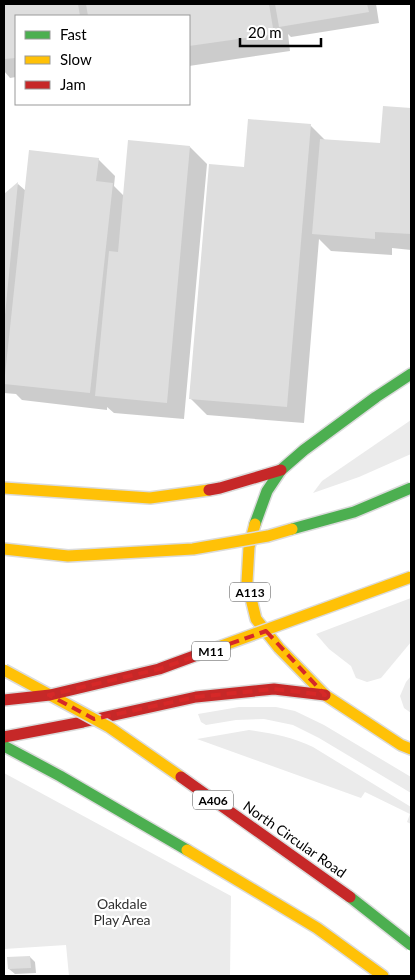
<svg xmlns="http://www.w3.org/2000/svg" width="415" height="980" font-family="Lato,sans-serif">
  <rect width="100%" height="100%" fill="#fff"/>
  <g fill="#ebebeb">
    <polygon points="411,420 411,454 359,477 313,493 322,481"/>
    <polygon points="411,598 411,642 381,678 367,682 356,678 351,666 329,649 316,634"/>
    <polygon points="411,676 411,713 404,708 400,696 406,682"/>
    <polygon points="239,707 276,707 295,711 324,725 411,777 411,793 319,738 293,725 264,719 236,720 206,725 201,722 198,714"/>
    <path d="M 249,730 C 272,733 292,737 313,747 L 411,807 L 411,824 L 407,822 L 410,814 L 365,792 L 361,798 L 197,739 Z"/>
    <polygon points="4,773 231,896 230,976 69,976 66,945 4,949"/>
  </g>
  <g fill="#0003">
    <polygon points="4,4 376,4 379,23 291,37 288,34 290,51 189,66 189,16 16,16 16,77 10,78 4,71"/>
    <polygon points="384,107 411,109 411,250 392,248 392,255 331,251 319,239 304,423 207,415 190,398 245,168 310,125 326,141 381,145"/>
    <polygon points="190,147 207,164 184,419 114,413 107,407 107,410 22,400 16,394 4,393 4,196 18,184 26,191 98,159 115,176 114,186 124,196"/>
    <polygon points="30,957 35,962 36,973 15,974 9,969"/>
  </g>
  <g fill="#dedede">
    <polygon points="4,4 78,4 80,16 16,16 16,58 4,59"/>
    <polygon points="86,4 269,4 274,34 189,46 189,16 88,16"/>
    <polygon points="275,4 367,4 369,12 279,27"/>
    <polygon points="383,106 411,108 411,234 375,232 375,239 312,234 320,139 380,143"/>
    <polygon points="248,119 311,124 287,407 189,399 209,164 244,167"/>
    <polygon points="128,140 190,146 167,403 95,396 109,251 118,252"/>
    <polygon points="29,150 99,158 96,181 113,183 90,393 4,384"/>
    <polygon points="18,182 5,315 4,315 4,194"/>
    <polygon points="30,956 31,968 8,969 7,957"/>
  </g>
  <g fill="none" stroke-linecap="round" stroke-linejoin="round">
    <defs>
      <g id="fast">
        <polyline points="255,524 267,491 281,470 304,450 376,397 411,374"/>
        <polyline points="4,746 60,776 187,850"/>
      </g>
      <g id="slow">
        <polyline points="4,488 150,498 209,490"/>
        <polyline points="255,524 249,547 247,582 256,619 279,648 325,695 401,745 411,749"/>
        <polyline points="187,850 317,928 383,976"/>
      </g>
      <g id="jam">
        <polyline points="209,490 220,488 281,470"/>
        <polyline points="4,737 83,722 196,697 274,689 325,695"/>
      </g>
    </defs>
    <use href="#fast" stroke="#dbdbdb" stroke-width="14"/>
    <use href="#slow" stroke="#dbdbdb" stroke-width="14"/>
    <use href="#jam" stroke="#dbdbdb" stroke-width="14"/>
    <use href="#fast" stroke="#4caf50" stroke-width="11"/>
    <use href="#slow" stroke="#ffc107" stroke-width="11"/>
    <use href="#jam" stroke="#c62828" stroke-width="11"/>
    <defs>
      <g id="fast-bridge">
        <polyline points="292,529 354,512 411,488"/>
        <polyline points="350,897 411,945"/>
      </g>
      <g id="slow-bridge">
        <polyline points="4,549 68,556 193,549 268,536 292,529"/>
        <polyline points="216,648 411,577"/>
        <polyline points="4,670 109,727 181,777"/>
      </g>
      <g id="jam-bridge">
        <polyline points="4,700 50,695 159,669 216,648"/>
        <polyline points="181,777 350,897"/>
      </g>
    </defs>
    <use href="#fast-bridge" stroke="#dbdbdb" stroke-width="14" stroke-linecap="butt"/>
    <use href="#slow-bridge" stroke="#dbdbdb" stroke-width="14" stroke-linecap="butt"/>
    <use href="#jam-bridge" stroke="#dbdbdb" stroke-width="14" stroke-linecap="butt"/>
    <use href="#fast-bridge" stroke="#4caf50" stroke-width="11"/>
    <use href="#slow-bridge" stroke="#ffc107" stroke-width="11"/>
    <use href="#jam-bridge" stroke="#c62828" stroke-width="11"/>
  </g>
  <path fill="none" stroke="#d62828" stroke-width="4" stroke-dasharray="10 6" stroke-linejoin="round" d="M 266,631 L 325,695 L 274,689 L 196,697 L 94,719 L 49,695 L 159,669 Z"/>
  <g text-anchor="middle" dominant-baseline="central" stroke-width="4.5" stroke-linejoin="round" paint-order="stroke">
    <g fill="#fff" stroke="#4c4c4c" stroke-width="1">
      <rect x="230" y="582.5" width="40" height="19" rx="4"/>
      <rect x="192" y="641.5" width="38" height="19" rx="4"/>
      <rect x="193" y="790.5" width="40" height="19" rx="4"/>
    </g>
    <g font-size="12" font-weight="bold" fill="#000">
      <text x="250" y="592">A113</text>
      <text x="211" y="651">M11</text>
      <text x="213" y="800">A406</text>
    </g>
    <g font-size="14" fill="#000" stroke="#fff">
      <text transform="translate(295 839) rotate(35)">North Circular Road</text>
    </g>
    <g font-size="14" fill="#313131" stroke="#fff">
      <text x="122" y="903">Oakdale<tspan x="122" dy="16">Play Area</tspan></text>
    </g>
  </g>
  <rect width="415" height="980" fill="none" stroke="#000000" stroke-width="10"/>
  <rect x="15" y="15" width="175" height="90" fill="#ffffff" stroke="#999999"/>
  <rect x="25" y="31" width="25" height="8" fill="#4caf50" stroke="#999999"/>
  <text x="60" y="40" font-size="15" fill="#000000">Fast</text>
  <rect x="25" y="56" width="25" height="8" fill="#ffc107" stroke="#999999"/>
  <text x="60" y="65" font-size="15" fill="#000000">Slow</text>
  <rect x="25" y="81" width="25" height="8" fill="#c62828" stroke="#999999"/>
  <text x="60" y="90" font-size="15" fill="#000000">Jam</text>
  <path d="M240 38v8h81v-8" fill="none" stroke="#000000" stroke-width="2.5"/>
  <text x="248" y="38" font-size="15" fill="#000000" stroke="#ffffff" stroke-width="4" paint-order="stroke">20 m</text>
</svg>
